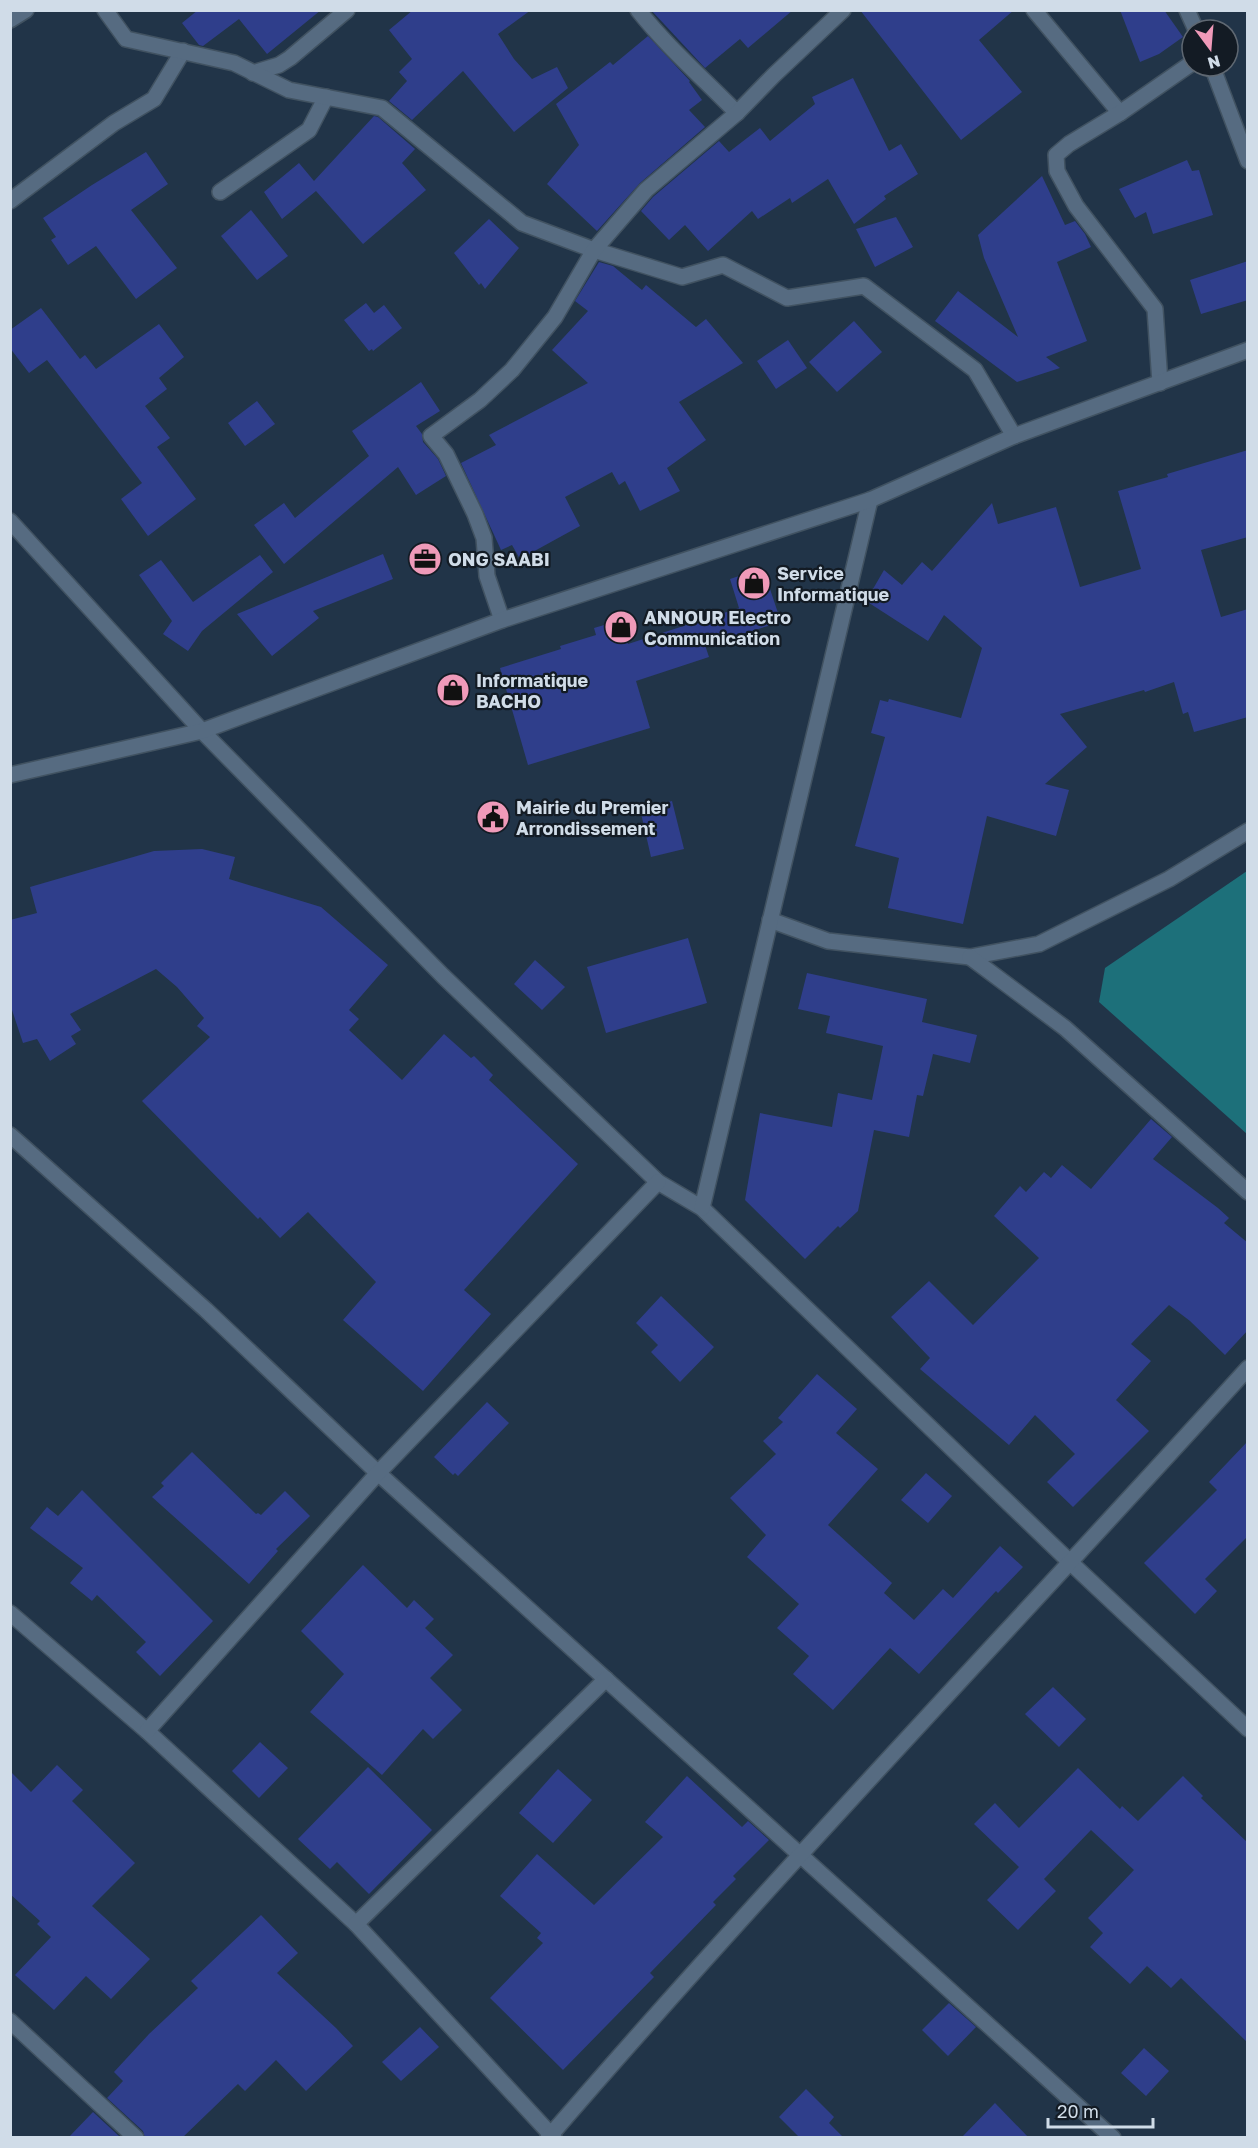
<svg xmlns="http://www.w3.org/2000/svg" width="1258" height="2148" font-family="'Golos Text',sans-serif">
  <rect width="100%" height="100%" fill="#213448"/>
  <polygon fill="#1d707a" points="1247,871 1247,1134 1099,1002 1105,968"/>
  <g fill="#2f3e8b">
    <polygon points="198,10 321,10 267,54 239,19 203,46 199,45 182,23"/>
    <polygon points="413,10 531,10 498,34 514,59 532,79 557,67 568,88 514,132 463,71 412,120 389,101 407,81 399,72 412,59 389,30"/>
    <polygon points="651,10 793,10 748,48 740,39 705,68"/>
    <polygon points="860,10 1014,10 979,40 1022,92 961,140"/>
    <polygon points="1120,10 1164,10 1183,37 1159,54 1140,62"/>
    <polygon points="648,36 690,81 689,82 702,100 689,110 705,127 640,183 597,231 547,184 579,145 556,104 610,62 613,65"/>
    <polygon points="853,78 889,151 901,144 918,174 884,196 886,199 854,224 828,179 792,203 790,198 758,219 752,211 708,251 685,225 669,240 641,211 653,197 719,141 729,152 760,128 770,141 815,104 812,97"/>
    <polygon points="374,116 378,117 415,149 402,163 426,190 363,244 316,191 282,219 264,192 299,163 314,181"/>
    <polygon points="146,152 168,184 131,210 177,268 136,299 96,246 68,265 51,240 56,237 43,218 92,185"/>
    <polygon points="1187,160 1192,171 1199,170 1213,215 1153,234 1146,212 1135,218 1119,189"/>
    <polygon points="1042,176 1065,225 1075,221 1085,234 1091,247 1057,262 1087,341 1046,357 1060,368 1017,382 935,321 958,291 1018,337 984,258 978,235"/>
    <polygon points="251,210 288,256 257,280 221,236"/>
    <polygon points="896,217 913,247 875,267 856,229"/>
    <polygon points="489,219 519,248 485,289 481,283 479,285 454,253"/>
    <polygon points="1248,261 1248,300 1201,314 1190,280"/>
    <polygon points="599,262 613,266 642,290 646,285 696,327 706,319 743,363 679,402 706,440 667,468 680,491 640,511 625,481 619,485 612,472 565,497 580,526 520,559 512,545 501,550 461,463 496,445 489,435 588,383 552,350 588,311 575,301"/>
    <polygon points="366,303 374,313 384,305 402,328 373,351 372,349 369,351 344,320"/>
    <polygon points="41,308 80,359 85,355 96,369 159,324 184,357 159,378 167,389 145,406 170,438 157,447 196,499 148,536 121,499 142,483 47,360 29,373 10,348 10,330"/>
    <polygon points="854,321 882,352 837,392 809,362"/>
    <polygon points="788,340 807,368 776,389 757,361"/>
    <polygon points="421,382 440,411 416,426 422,434 423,442 438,459 446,476 416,495 398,467 284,564 254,525 284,503 295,518 369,456 352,431"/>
    <polygon points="257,401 275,424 245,446 228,423"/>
    <polygon points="1248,450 1248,537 1201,550 1221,617 1248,609 1248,717 1194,732 1188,712 1183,714 1174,682 1145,692 1144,690 1060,714 1087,747 1045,784 1069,790 1056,836 987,816 963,924 888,908 899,858 855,846 885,737 871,733 880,700 888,702 889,699 961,718 982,648 944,615 928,641 866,601 884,570 902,585 922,562 932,571 992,503 998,524 1056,507 1080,587 1141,569 1118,491 1168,477 1167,474"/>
    <polygon points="383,554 393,579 313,611 319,618 272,656 237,614"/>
    <polygon points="260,555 273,572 202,631 188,651 163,634 172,621 139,575 161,560 193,602"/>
    <polygon points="763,568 781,622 705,645 709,657 636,681 650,728 528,765 500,668 561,649 560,646 596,635 594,628 621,620 628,644 739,608 730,579"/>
    <polygon points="672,801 684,849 651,857 640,809"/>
    <polygon points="202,849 235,857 229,879 321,907 388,965 349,1010 359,1019 349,1030 402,1080 444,1034 471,1058 474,1056 493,1075 489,1080 578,1164 464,1290 491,1314 423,1391 343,1320 376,1282 308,1212 280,1238 260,1217 258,1219 142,1101 210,1037 197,1026 204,1018 177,987 156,969 70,1014 81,1030 71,1036 76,1044 50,1061 37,1039 23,1043 10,1004 10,920 37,913 30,887 154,851"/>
    <polygon points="688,938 707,1003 606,1033 587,967"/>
    <polygon points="535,960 565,987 542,1010 514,984"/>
    <polygon points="807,973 927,999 922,1022 977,1035 970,1063 933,1054 923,1096 917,1095 909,1137 874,1130 858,1211 840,1228 838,1226 805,1259 745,1200 760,1113 832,1127 838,1093 872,1100 883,1046 826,1033 830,1016 798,1009"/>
    <polygon points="1151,1119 1172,1137 1153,1159 1218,1208 1229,1218 1224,1223 1248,1243 1248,1330 1225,1355 1190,1321 1169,1305 1131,1344 1151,1361 1116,1400 1149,1431 1073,1507 1047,1482 1075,1454 1035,1415 1009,1445 920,1369 930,1358 891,1317 929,1281 973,1325 1039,1258 994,1216 1020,1186 1026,1192 1044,1172 1051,1178 1062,1165 1091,1189"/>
    <polygon points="661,1296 714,1347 680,1382 651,1352 658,1345 636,1323"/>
    <polygon points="817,1374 857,1409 836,1433 878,1469 828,1525 892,1583 884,1593 914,1620 943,1589 953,1598 1000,1546 1023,1567 998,1593 996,1591 919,1674 890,1648 833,1710 793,1674 809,1656 777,1628 799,1604 747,1557 766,1535 730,1498 776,1454 763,1441 783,1422 778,1418"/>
    <polygon points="487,1402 509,1423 458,1476 455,1473 453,1475 434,1457"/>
    <polygon points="1248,1441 1248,1536 1205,1579 1217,1591 1195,1614 1144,1563 1217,1490 1209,1482"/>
    <polygon points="192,1452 256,1514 258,1513 261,1515 285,1491 310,1516 276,1549 278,1551 249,1584 152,1497 164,1486 161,1483"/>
    <polygon points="926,1473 952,1496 928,1523 901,1500"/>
    <polygon points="82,1490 213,1621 160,1676 136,1652 146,1642 97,1595 92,1601 70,1583 83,1568 30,1528 47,1507 58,1516"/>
    <polygon points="363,1565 407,1608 414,1600 434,1619 425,1628 453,1655 430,1678 462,1710 433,1739 423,1729 382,1775 310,1712 344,1674 301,1631"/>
    <polygon points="1053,1687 1086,1719 1059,1747 1025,1714"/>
    <polygon points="260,1742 288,1768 259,1798 232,1771"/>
    <polygon points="57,1765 83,1790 72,1801 135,1863 92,1906 150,1959 111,1999 86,1976 54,2010 15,1975 51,1937 37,1924 40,1921 10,1894 10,1771 31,1792"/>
    <polygon points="368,1767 432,1830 369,1894 337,1862 330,1869 298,1839"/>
    <polygon points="1078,1768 1120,1809 1122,1806 1138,1821 1183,1776 1203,1796 1201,1798 1248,1843 1248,2043 1181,1978 1171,1988 1147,1966 1130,1984 1090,1947 1103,1933 1088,1918 1134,1870 1091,1830 1044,1879 1056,1891 1018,1930 987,1900 1019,1867 974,1824 995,1803 1019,1828"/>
    <polygon points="558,1769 592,1800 553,1843 519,1813"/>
    <polygon points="687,1776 742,1827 748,1821 769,1840 733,1876 736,1879 713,1902 716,1905 650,1973 654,1977 563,2070 490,1998 543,1943 537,1938 541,1933 500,1896 537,1854 594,1905 663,1837 645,1822"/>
    <polygon points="261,1915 298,1953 277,1973 336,2028 353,2046 306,2091 276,2060 245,2091 238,2084 182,2138 145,2138 143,2131 107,2098 123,2081 114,2072 149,2034 198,1988 191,1981"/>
    <polygon points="949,2003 976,2027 948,2056 922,2030"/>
    <polygon points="420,2027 439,2047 401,2081 382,2062"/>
    <polygon points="1144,2048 1169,2071 1146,2096 1121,2073"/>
    <polygon points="806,2089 834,2117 829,2123 844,2138 800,2138 779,2117"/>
    <polygon points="995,2103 1029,2138 961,2138"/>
    <polygon points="93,2112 121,2138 68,2138"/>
  </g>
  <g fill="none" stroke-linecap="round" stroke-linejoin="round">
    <defs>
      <g id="service">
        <polyline points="253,73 279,65 290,58 347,10"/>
        <polyline points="220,192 309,130 326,97"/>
        <polyline points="10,201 114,123 154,99 183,51"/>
      </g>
      <g id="minor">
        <polyline points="105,10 126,39 234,63 289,90 382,108 522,223 594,250 682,277 723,265 787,298 864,286 975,370 1014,436"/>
        <path d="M 638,10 C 668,48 704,79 737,113"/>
        <polyline points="1034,10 1120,113"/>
        <polyline points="1187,10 1196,30"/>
        <polyline points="10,20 26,10"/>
        <polyline points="1212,66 1248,161"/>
        <polyline points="1160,383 1155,309 1076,206 1057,171 1056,155 1069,144 1120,113 1192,63"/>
        <polyline points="10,521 202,731 443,976 658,1182 702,1208 1071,1563 1248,1729"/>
        <polyline points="502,620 487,576 484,538 475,514 446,454 431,436 480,400 512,370 555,317 594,250 646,190 737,113 774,75 843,10"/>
        <polyline points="770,920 828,941 970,957 1039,944 1169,879 1248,831"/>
        <polyline points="970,957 1065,1028 1248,1192"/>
        <polyline points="10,1135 206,1310 378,1473 1113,2138"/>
        <polyline points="702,1208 870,500"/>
        <polyline points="10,1613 147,1731 356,1924 554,2138"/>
        <polyline points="147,1731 378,1473 658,1182"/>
        <polyline points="356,1924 606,1679"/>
        <polyline points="10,2021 136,2138"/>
        <path d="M 548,2138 C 775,1875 1015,1625 1248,1368"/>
      </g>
      <polyline id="tertiary" points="10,775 202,731 502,620 870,500 1014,436 1248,350"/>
    </defs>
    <use href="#service" stroke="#415261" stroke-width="18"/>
    <use href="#minor" stroke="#415261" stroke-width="18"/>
    <use href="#tertiary" stroke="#415261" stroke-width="18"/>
    <use href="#service" stroke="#566b81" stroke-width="15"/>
    <use href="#minor" stroke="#566b81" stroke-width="15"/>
    <use href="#tertiary" stroke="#566b81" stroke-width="15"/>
  </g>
  <defs>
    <symbol id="office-disc" viewBox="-11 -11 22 22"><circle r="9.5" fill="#ef9ab9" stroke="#131b24"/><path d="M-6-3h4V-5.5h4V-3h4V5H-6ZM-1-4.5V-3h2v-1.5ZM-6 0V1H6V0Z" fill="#111"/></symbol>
    <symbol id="shop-disc" viewBox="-11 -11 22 22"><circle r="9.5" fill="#ef9ab9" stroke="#131b24"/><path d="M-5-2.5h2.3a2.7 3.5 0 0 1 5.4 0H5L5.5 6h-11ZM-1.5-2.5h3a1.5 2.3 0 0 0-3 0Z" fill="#111"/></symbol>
    <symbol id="civic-disc" viewBox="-11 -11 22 22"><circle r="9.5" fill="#ef9ab9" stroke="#131b24"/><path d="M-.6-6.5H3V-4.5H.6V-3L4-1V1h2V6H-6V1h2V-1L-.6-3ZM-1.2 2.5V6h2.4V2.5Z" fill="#111"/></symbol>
  </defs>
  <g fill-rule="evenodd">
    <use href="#office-disc" x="406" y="540" width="38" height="38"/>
    <use href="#shop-disc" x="735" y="564" width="38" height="38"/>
    <use href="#shop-disc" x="602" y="608" width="38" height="38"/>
    <use href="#shop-disc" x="434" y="671" width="38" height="38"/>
    <use href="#civic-disc" x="474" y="798" width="38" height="38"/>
  </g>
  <g text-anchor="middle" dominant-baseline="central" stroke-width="4.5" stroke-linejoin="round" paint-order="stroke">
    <g font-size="18" font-weight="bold" fill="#d0dce8" stroke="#131b24" text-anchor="start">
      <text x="448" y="559">ONG SAABI</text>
      <text x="777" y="573">Service<tspan x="777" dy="21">Informatique</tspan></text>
      <text x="644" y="617">ANNOUR Electro<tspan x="644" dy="21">Communication</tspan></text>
      <text x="476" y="680">Informatique<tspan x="476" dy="21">BACHO</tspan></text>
      <text x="516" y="807">Mairie du Premier<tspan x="516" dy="21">Arrondissement</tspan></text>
    </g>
  </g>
  <rect width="1258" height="2148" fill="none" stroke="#d0dce8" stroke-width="24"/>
  <g transform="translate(1210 48) rotate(164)"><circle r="28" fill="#131b24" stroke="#5f6872" stroke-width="1.5"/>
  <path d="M0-4.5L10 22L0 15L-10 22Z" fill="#ef9ab9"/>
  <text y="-9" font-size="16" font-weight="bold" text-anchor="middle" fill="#d0dce8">N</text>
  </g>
  <path d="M1048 2118v9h105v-9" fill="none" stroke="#d0dce8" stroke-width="3"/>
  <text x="1057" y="2118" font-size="18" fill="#d0dce8" stroke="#131b24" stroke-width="4.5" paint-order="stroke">20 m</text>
</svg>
